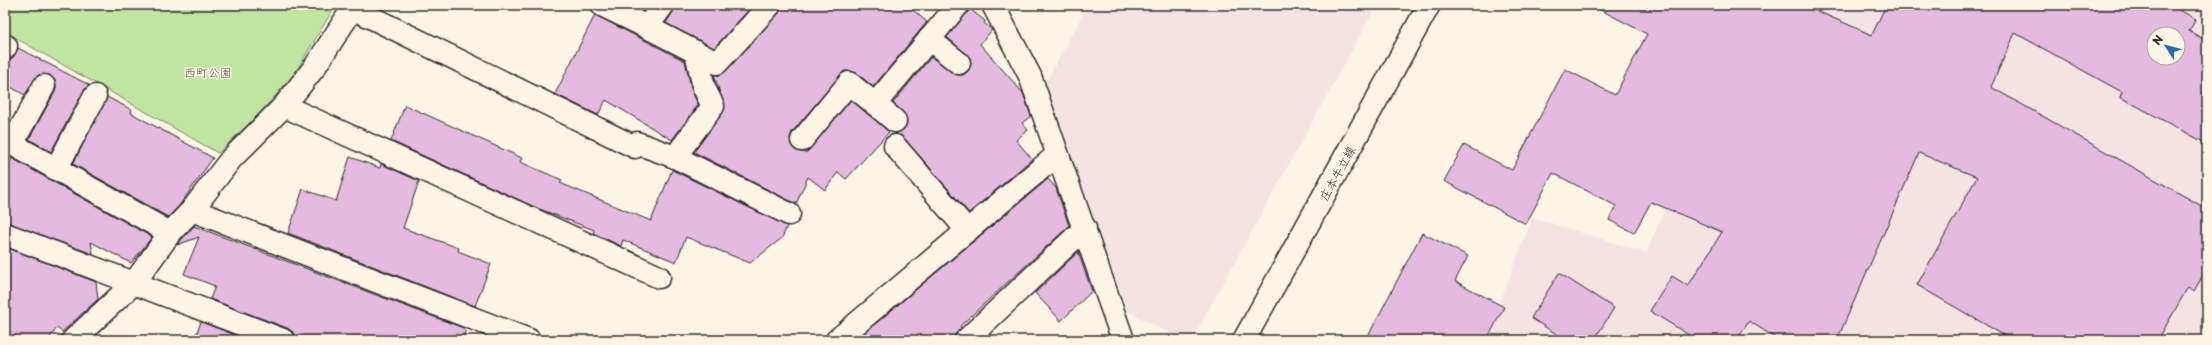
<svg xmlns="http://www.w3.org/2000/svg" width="2212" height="345" font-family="'Playpen Sans','Klee One',sans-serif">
  <rect width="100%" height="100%" fill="#fcf5e5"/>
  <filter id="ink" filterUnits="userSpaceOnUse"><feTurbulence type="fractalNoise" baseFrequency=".025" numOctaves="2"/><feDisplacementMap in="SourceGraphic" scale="8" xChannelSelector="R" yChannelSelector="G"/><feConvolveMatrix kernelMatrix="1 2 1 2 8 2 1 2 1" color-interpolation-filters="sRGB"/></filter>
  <g filter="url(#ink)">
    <g fill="#f5e3e4" fill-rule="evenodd">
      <polygon points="1088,5 1377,5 1192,340 1182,340 1127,311 1045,83"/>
      <path d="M 1753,5 L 2207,5 L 2207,340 L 1486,340 L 1532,217 L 1646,253 ZM 2154,34 L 2178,34 L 2178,58 L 2154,58 Z"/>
    </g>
    <polygon fill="#c0e5a0" stroke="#768866" points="5,5 329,5 334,8 293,76 256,117 218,153 5,32"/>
    <g fill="#e5bae1" stroke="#2b2b2b" fill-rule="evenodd">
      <polygon points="630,5 648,5 643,11"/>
      <polygon points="675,5 753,5 714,48 666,23 673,12"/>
      <polygon points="782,5 907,5 927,22 873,87 857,73 851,71 844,71 792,132 790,138 794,149 800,152 807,152 851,100 889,132 846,179 838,172 825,190 808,177 796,204 694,152 725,108 714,75 720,75 726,71 779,13"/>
      <path d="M 1591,5 L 1803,5 L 1872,35 L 1886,5 L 2170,5 L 2196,19 L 2189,31 L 2207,41 L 2207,144 L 2120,97 L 2122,92 L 2015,33 L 1991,87 L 2207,209 L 2207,268 L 2194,291 L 2188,287 L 2158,340 L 2012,340 L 1917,285 L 1977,177 L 1919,153 L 1837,340 L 1779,340 L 1749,321 L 1737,340 L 1697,340 L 1650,311 L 1672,276 L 1688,286 L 1722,232 L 1651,202 L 1634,233 L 1609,220 L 1616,206 L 1553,173 L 1526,224 L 1444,181 L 1464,145 L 1512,170 L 1565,69 L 1615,95 L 1647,34 ZM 2154,34 L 2178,34 L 2178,58 L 2154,58 Z"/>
      <polygon points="970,9 985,21 984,23 992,30 980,44 1023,93 1031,116 1022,123 1028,130 1016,140 1032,159 969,213 904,138 895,133 904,129 907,123 903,112 893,103 931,57 957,75 963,75 968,71 971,64 970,58 947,37"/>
      <polygon points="595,15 685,61 692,91 698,105 672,140 606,100 598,115 555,94"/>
      <polygon points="18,48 89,85 84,90 51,152 29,139 55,92 56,86 55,80 50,75 38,75 25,95 5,84 5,62 12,58"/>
      <polygon points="107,97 132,110 131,113 213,158 179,206 168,217 73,164"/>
      <polygon points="405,105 522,158 520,162 562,180 560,183 651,221 672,170 787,226 782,238 750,263 686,237 676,262 623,240 621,246 593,233 594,230 537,208 391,141"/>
      <polygon points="350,157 380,168 381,164 419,181 403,228 459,248 458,251 491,264 475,306 288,233 303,189 336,201"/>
      <polygon points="12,158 50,180 152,237 131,263 91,242 93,254 5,222 5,172"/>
      <polygon points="1048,179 1056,188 1069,226 960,326 961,328 954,336 954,340 856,340"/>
      <polygon points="194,226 466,329 462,340 295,340 293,332 287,328 210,299 215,286 184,274 199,237 177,245"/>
      <polygon points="1422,233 1468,256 1455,281 1504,307 1487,340 1366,340"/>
      <polygon points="5,247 96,282 98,299 62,332 57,328 48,340 5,340"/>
      <polygon points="1078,252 1092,291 1061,321 1035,293"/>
      <polygon points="1559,273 1614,308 1594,340 1566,340 1531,318"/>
      <polygon points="201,322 248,340 194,340"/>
    </g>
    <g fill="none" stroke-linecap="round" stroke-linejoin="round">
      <defs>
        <g id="minor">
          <polyline points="602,5 647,27 663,5"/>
          <polyline points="993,5 1030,76 1123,340"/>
          <polyline points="354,9 635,147 637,143 675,157 789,214"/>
          <polyline points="647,27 717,63 770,5"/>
          <polyline points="929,39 959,63"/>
          <polyline points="5,48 6,46"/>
          <polyline points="875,104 895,121"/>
          <polyline points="284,106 659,277"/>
          <polyline points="5,140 170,233"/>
          <polyline points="802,140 849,83 875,104 958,5"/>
          <polyline points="12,144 44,86"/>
          <polyline points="895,146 967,230"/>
          <polyline points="675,157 713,106 704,88 696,52"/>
          <polyline points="56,169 95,96"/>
          <polyline points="192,210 529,340"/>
          <polyline points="5,234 283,340"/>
          <polyline points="73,340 134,283 170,233 192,210 231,159 284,106 314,68 355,5"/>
          <polyline points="837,340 1057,155"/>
          <polyline points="966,340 1085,228"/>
        </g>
        <polyline id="secondary" points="1244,340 1429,5"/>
      </defs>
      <use href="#minor" stroke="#2b2b2b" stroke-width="25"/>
      <use href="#secondary" stroke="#2b2b2b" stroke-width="25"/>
      <use href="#minor" stroke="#fcf5e5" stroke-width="22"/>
      <use href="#secondary" stroke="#fcf5e5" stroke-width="22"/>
    </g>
  </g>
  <g text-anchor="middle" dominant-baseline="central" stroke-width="3" stroke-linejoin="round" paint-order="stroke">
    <g font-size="12" fill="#505a48" stroke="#fcf5e5">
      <text x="208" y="72">西町公園</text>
    </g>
    <g font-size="12" fill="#2b2b2b" stroke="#fcf5e5">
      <text transform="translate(1337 173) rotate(-61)">庄本牛立線</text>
    </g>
  </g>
  <rect width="2212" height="345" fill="none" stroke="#fcf5e5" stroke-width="20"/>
  <rect x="10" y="10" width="2192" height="325" fill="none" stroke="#2b2b2b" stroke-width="1.5" filter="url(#ink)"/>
  <g transform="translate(2166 46) rotate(306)"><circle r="19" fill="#fcf5e5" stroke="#a8a49b"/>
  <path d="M0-3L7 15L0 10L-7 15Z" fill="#1f6fb2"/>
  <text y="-6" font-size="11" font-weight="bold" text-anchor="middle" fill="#2b2b2b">N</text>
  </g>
</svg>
